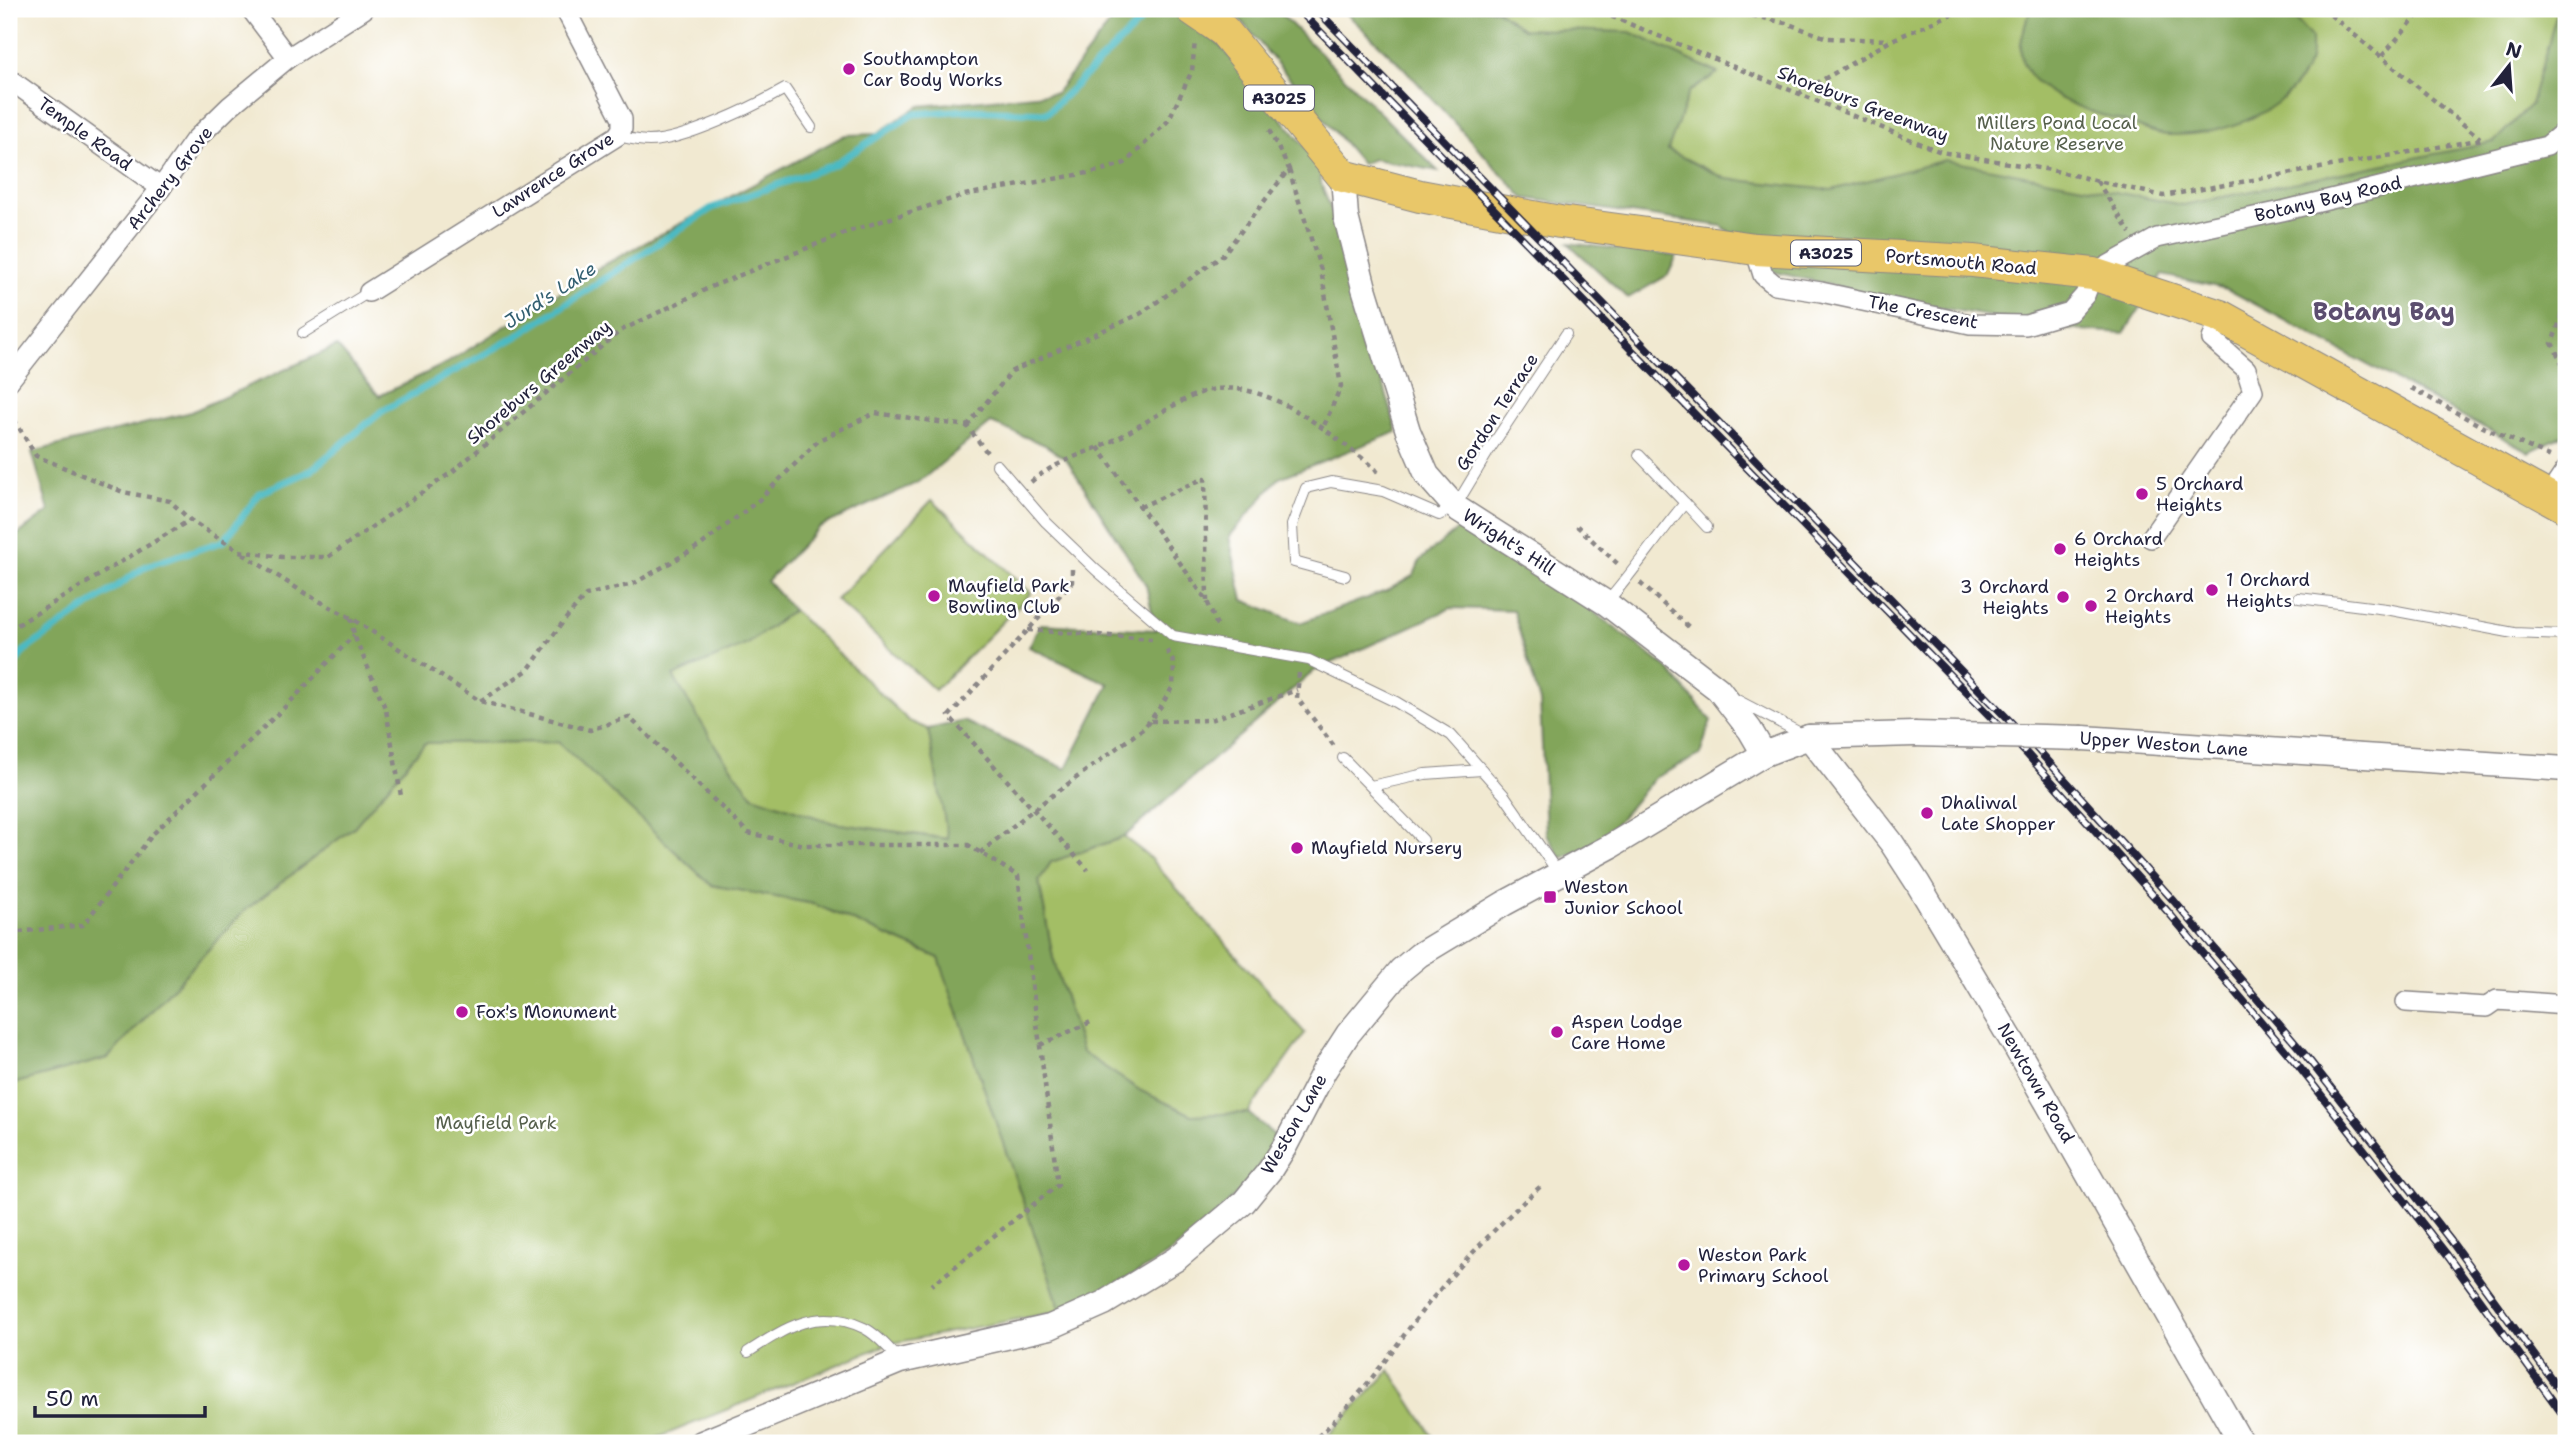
<svg xmlns="http://www.w3.org/2000/svg" width="2575" height="1452" font-family="'Shantell Sans',sans-serif">
  <rect width="100%" height="100%" fill="#fff"/>
  <filter id="ink" filterUnits="userSpaceOnUse"><feTurbulence type="fractalNoise" baseFrequency=".0143" numOctaves="2"/><feDisplacementMap in="SourceGraphic" scale="14" xChannelSelector="R" yChannelSelector="G"/><feConvolveMatrix kernelMatrix="1 2 1 2 8 2 1 2 1" color-interpolation-filters="sRGB"/></filter>
  <filter id="wash" filterUnits="userSpaceOnUse"><feTurbulence type="fractalNoise" baseFrequency=".00686" numOctaves="4" result="noise"/><feDisplacementMap in="SourceGraphic" scale="28" xChannelSelector="R" yChannelSelector="G"/><feGaussianBlur stdDeviation="1.57" result="paint"/><feColorMatrix in="noise" values="0 0 0 0 0 0 0 0 0 0 0 0 0 0 0 0 0 1.4 0 .05"/><feComposite in="paint" operator="in"/></filter>
  <g filter="url(#wash)">
    <rect width="100%" height="100%" fill="#f1e9d1"/>
    <g fill="#a3be65" stroke="#627050" stroke-width="2">
      <polygon points="1342,9 2566,9 2542,132 2194,212 1821,231 1402,66"/>
      <polygon points="932,500 1031,593 935,690 836,600"/>
      <polygon points="793,610 909,721 928,729 949,839 833,823 753,796 718,750 672,676 748,644"/>
      <polygon points="559,742 711,885 814,904 939,958 1061,1311 888,1344 645,1443 9,1443 9,1085 108,1058 244,911 354,827 425,743"/>
      <polygon points="1124,837 1147,855 1305,1033 1248,1113 1192,1115 1141,1091 1082,1052 1053,958 1039,881 1051,862"/>
      <polygon points="1390,1370 1437,1443 1321,1443"/>
    </g>
    <g fill="#82a55a" stroke="#52644a" stroke-width="2" fill-rule="evenodd">
      <path d="M 1121,9 L 1171,9 L 1220,45 L 1319,163 L 1321,183 L 1344,244 L 1397,432 L 1279,478 L 1229,537 L 1243,600 L 1300,623 L 1386,591 L 1414,575 L 1420,560 L 1465,523 L 1581,602 L 1668,669 L 1711,720 L 1700,755 L 1654,778 L 1605,837 L 1582,850 L 1561,858 L 1546,834 L 1540,702 L 1513,610 L 1451,608 L 1314,671 L 1124,837 L 1051,862 L 1039,881 L 1053,958 L 1082,1052 L 1141,1091 L 1192,1115 L 1248,1113 L 1280,1140 C 1250,1182 1210,1226 1167,1255 C 1134,1277 1097,1294 1061,1311 L 939,958 L 814,904 L 711,885 L 558,742 L 425,743 L 354,827 L 244,911 L 108,1058 L 9,1085 L 9,541 L 49,511 L 32,452 L 191,412 L 337,346 L 379,396 L 447,363 L 598,268 L 845,135 L 876,134 L 919,106 L 1056,93 ZM 991,423 L 1045,445 L 1067,460 L 1146,585 L 1156,630 L 1040,624 L 1029,647 L 1109,684 L 1066,769 L 964,721 L 928,729 L 948,839 L 833,823 L 753,796 L 718,750 L 673,676 L 748,644 L 793,610 L 767,581 L 819,527 L 919,482 Z"/>
      <polygon points="1231,9 1276,9 1438,171 1374,159 1362,164"/>
      <polygon points="1342,9 1496,9 1523,29 1630,32 1718,73 1689,92 1668,150 1726,179 1832,190 1945,160 2183,205 2494,142 2531,104 2558,9 2566,9 2566,434 2529,452 2227,289 2162,275 2124,333 2062,329 1891,299 1775,272 1722,226 1524,198 1402,66"/>
      <path d="M 2033,9 L 2287,9 L 2311,37 C 2311,45 2312,56 2309,63 C 2285,116 2222,135 2169,135 C 2156,135 2140,127 2128,123 C 2091,112 2009,91 2022,38 C 2025,27 2026,17 2033,9 Z"/>
      <polygon points="1568,243 1677,256 1668,275 1628,298"/>
    </g>
    <g fill="none" stroke-linecap="round" stroke-linejoin="round">
      <polyline stroke="#4bbac3" stroke-width="7" points="9,672 24,651 146,566 224,541 260,493 310,471 381,412 517,336 712,208 833,165 913,114 968,110 1047,113 1139,23"/>
    </g>
  </g>
  <g filter="url(#ink)">
    <g fill="none" stroke-linecap="round" stroke-linejoin="round">
      <defs>
        <g id="service">
          <path d="M 617,136 C 627,138 639,141 649,141 C 683,141 755,106 785,89 L 811,127"/>
          <polyline points="303,333 369,292"/>
          <polyline points="997,465 1046,522 1096,570 1173,636 1309,660 1396,702 1451,735 1504,795 1559,874"/>
          <polyline points="1685,503 1707,527"/>
          <polyline points="1345,576 1294,562 1292,525 1306,488 1331,482 1383,491 1439,515 1455,507 1488,452 1566,334"/>
          <polyline points="2299,598 2386,609 2514,633 2566,635"/>
          <path d="M 1608,601 C 1635,570 1658,535 1685,503 L 1639,455"/>
          <polyline points="1737,700 1804,735"/>
          <polyline points="1343,758 1423,840"/>
          <polyline points="1371,786 1425,774 1482,770"/>
          <path d="M 748,1352 C 785,1328 818,1306 864,1328 C 878,1335 889,1349 900,1360"/>
        </g>
        <g id="minor">
          <polyline points="251,9 288,58"/>
          <polyline points="9,79 161,188"/>
          <polyline points="1755,249 1763,275 1775,285 1821,292 1970,324 2026,325 2070,312 2085,295 2093,274 2157,238 2282,211 2547,146 2566,130"/>
          <polyline points="369,292 617,136 622,129 622,119 565,9"/>
          <polyline points="9,381 161,188 194,141 230,106 288,58 364,9"/>
          <polyline points="2548,497 2566,470"/>
          <polyline points="2151,538 2253,391 2246,369 2212,339 2220,316"/>
          <polyline points="2406,1002 2487,1007 2497,1000 2566,1005"/>
        </g>
        <g id="tertiary">
          <polyline points="1343,176 1346,217 1364,288 1408,431 1427,475 1455,507 1606,603 1718,689 1750,730 1764,754"/>
          <polyline points="1809,737 1891,842 1917,882 2015,1046 2241,1443"/>
          <polyline points="2083,738 2566,769"/>
          <polyline points="702,1443 900,1361 1050,1327 1104,1303 1176,1259 1244,1202 1270,1170 1285,1146 1324,1071 1348,1034 1401,970 1419,955 1505,903 1611,846 1764,754 1809,737 1914,734"/>
        </g>
        <polyline id="primary" points="1192,9 1224,31 1343,176 1420,196 1560,222 1713,243 1755,249 1973,261 2093,274 2220,316 2566,507"/>
      </defs>
      <use href="#service" stroke="#8a8686" stroke-width="12"/>
      <use href="#minor" stroke="#8a8686" stroke-width="22"/>
      <use href="#tertiary" stroke="#8a8686" stroke-width="27"/>
      <use href="#primary" stroke="#8a8686" stroke-width="34"/>
      <g stroke="#8a8686" stroke-width="4.5" stroke-dasharray="5 5" stroke-linecap="butt">
        <polyline points="1593,9 1941,152 2051,170 2163,196 2483,139"/>
        <polyline points="1723,9 1786,23 1827,38 1889,40"/>
        <polyline points="2323,9 2480,138"/>
        <polyline points="2333,9 2336,18"/>
        <polyline points="1604,13 1683,9"/>
        <polyline points="2382,56 2423,9"/>
        <polyline points="1798,94 1892,40 1963,9"/>
        <polyline points="1289,170 1321,270 1341,386 1323,428"/>
        <polyline points="2097,181 2130,233"/>
        <polyline points="2566,305 2552,343 2566,371"/>
        <polyline points="2411,388 2483,427 2551,457"/>
        <polyline points="9,411 36,456 123,492 170,501 190,520"/>
        <polyline points="967,426 1012,371 1140,314 1222,256 1289,169 1269,130"/>
        <polyline points="1098,447 1207,601 1218,628"/>
        <polyline points="2566,450 2564,439 2566,431"/>
        <path d="M 1031,482 C 1055,461 1088,453 1116,439 C 1142,426 1188,392 1216,389 C 1273,382 1331,435 1374,467 L 1379,474"/>
        <polyline points="1140,507 1205,478 1207,601"/>
        <polyline points="1577,526 1620,566"/>
        <polyline points="243,554 306,594 351,618 480,701 590,730 629,717 748,833 804,845 968,845 1018,876 1058,1185 932,1285"/>
        <polyline points="1072,569 1072,582 949,716 1088,870"/>
        <polyline points="1640,583 1690,628"/>
        <polyline points="351,618 354,635 386,710 401,796"/>
        <polyline points="9,630 190,520 239,551 282,557 328,557 452,472 620,331 713,286 847,232 964,195 1099,171 1125,163 1168,121 1192,71 1195,41"/>
        <polyline points="1028,630 1152,639"/>
        <polyline points="1299,673 1297,698 1334,746"/>
        <polyline points="480,701 528,670 563,622 586,595 633,584 701,545 759,500 819,440 875,413 967,426 989,455"/>
        <polyline points="1151,721 1210,720 1297,690"/>
        <polyline points="980,853 1034,809 1144,728 1161,706 1173,686 1174,663 1166,649"/>
        <polyline points="9,933 83,925 153,834 292,700 354,635"/>
        <polyline points="1040,1045 1093,1021"/>
        <path d="M 1310,1443 C 1357,1405 1390,1352 1427,1305 C 1463,1261 1500,1223 1542,1185"/>
      </g>
      <use href="#service" stroke="#fff" stroke-width="10"/>
      <use href="#minor" stroke="#fff" stroke-width="19"/>
      <use href="#tertiary" stroke="#fff" stroke-width="24"/>
      <use href="#primary" stroke="#e9c769" stroke-width="32"/>
      <defs>
        <g id="rail">
          <polyline points="1298,9 2026,753 2169,913 2296,1063 2447,1255 2566,1419"/>
          <polyline points="1316,9 2039,751 2174,901 2306,1056 2451,1241 2566,1399"/>
        </g>
      </defs>
      <use href="#rail" stroke="#22223b" stroke-width="8"/>
      <use href="#rail" stroke="#fff" stroke-width="5" stroke-dasharray="16" stroke-linecap="butt"/>
      <defs>
        <polyline id="tertiary-bridge" points="1914,734 2083,738"/>
      </defs>
      <use href="#tertiary-bridge" stroke="#8a8686" stroke-width="27" stroke-linecap="butt"/>
      <use href="#tertiary-bridge" stroke="#fff" stroke-width="24"/>
    </g>
  </g>
  <g fill="#b5179e" stroke="#fff" stroke-width="2.5">
    <circle cx="849" cy="69" r="7"/>
    <circle cx="2142" cy="494" r="7"/>
    <circle cx="2060" cy="549" r="7"/>
    <circle cx="2212" cy="590" r="7"/>
    <circle cx="934" cy="596" r="7"/>
    <circle cx="2063" cy="597" r="7"/>
    <circle cx="2091" cy="606" r="7"/>
    <circle cx="1927" cy="813" r="7"/>
    <circle cx="1297" cy="848" r="7"/>
    <rect x="1543" y="890" width="14" height="14" rx="3.5"/>
    <circle cx="462" cy="1012" r="7"/>
    <circle cx="1557" cy="1032" r="7"/>
    <circle cx="1684" cy="1265" r="7"/>
  </g>
  <g text-anchor="middle" dominant-baseline="central" stroke-width="5" stroke-linejoin="round" paint-order="stroke">
    <g fill="#fff" stroke="#646476" stroke-width="2">
      <rect x="1244" y="85.5" width="70" height="25" rx="5"/>
      <rect x="1791" y="240.5" width="70" height="25" rx="5"/>
    </g>
    <g font-size="16" font-weight="bold" fill="#22223b">
      <text x="1279" y="98">A3025</text>
      <text x="1826" y="253">A3025</text>
    </g>
    <g font-size="18" fill="#22223b" stroke="#fff" text-anchor="start">
      <text x="863" y="59">Southampton<tspan x="863" dy="21">Car Body Works</tspan></text>
      <text x="2156" y="484">5 Orchard<tspan x="2156" dy="21">Heights</tspan></text>
      <text x="2074" y="539">6 Orchard<tspan x="2074" dy="21">Heights</tspan></text>
      <text x="2226" y="580">1 Orchard<tspan x="2226" dy="21">Heights</tspan></text>
      <text x="948" y="586">Mayfield Park<tspan x="948" dy="21">Bowling Club</tspan></text>
      <text x="2049" y="587" text-anchor="end">3 Orchard<tspan x="2049" dy="21">Heights</tspan></text>
      <text x="2105" y="596">2 Orchard<tspan x="2105" dy="21">Heights</tspan></text>
      <text x="1941" y="803">Dhaliwal<tspan x="1941" dy="21">Late Shopper</tspan></text>
      <text x="1311" y="848">Mayfield Nursery</text>
      <text x="1564" y="887">Weston<tspan x="1564" dy="21">Junior School</tspan></text>
      <text x="476" y="1012">Fox's Monument</text>
      <text x="1571" y="1022">Aspen Lodge<tspan x="1571" dy="21">Care Home</tspan></text>
      <text x="1698" y="1255">Weston Park<tspan x="1698" dy="21">Primary School</tspan></text>
    </g>
    <g font-size="18" fill="#22223b" stroke="#fff">
      <text transform="translate(1863 104) rotate(21)">Shoreburs Greenway</text>
      <text transform="translate(85 134) rotate(36)">Temple Road</text>
      <text transform="translate(553 175) rotate(-33)">Lawrence Grove</text>
      <text transform="translate(170 178) rotate(-52)">Archery Grove</text>
      <text transform="translate(2328 199) rotate(-13)">Botany Bay Road</text>
      <text transform="translate(1961 262) rotate(5)">Portsmouth Road</text>
      <text transform="translate(1923 312) rotate(11)">The Crescent</text>
      <text transform="translate(539 382) rotate(-40)">Shoreburs Greenway</text>
      <text transform="translate(1497 412) rotate(-57)">Gordon Terrace</text>
      <text transform="translate(1509 542) rotate(33)">Wright's Hill</text>
      <text transform="translate(2164 744) rotate(4)">Upper Weston Lane</text>
      <text transform="translate(2036 1083) rotate(60)">Newtown Road</text>
      <text transform="translate(1294 1124) rotate(-60)">Weston Lane</text>
    </g>
    <g font-size="18" fill="#56604c" stroke="#fff">
      <text x="2057" y="123">Millers Pond Local<tspan x="2057" dy="21">Nature Reserve</tspan></text>
      <text x="496" y="1123">Mayfield Park</text>
    </g>
    <g font-size="19" font-style="italic" fill="#325f71" stroke="#fff">
      <text transform="translate(550 295) rotate(-33)">Jurd's Lake</text>
    </g>
    <g font-size="24" font-weight="bold" fill="#5c4e6f" stroke="#fff">
      <text x="2384" y="312">Botany Bay</text>
    </g>
  </g>
  <rect width="2575" height="1452" fill="none" stroke="#fff" stroke-width="35"/>
  <g transform="translate(2509 66) rotate(17)" stroke="#ffffff" stroke-width="5" paint-order="stroke">
  <path d="M0-5L12 26L0 18L-12 26Z" fill="#22223b"/>
  <text y="-10" font-size="19" font-weight="bold" text-anchor="middle" fill="#22223b">N</text>
  </g>
  <path d="M35 1406v10h170v-10" fill="none" stroke="#22223b" stroke-width="3.5"/>
  <text x="46" y="1406" font-size="21" fill="#22223b" stroke="#ffffff" stroke-width="5" paint-order="stroke">50 m</text>
</svg>
